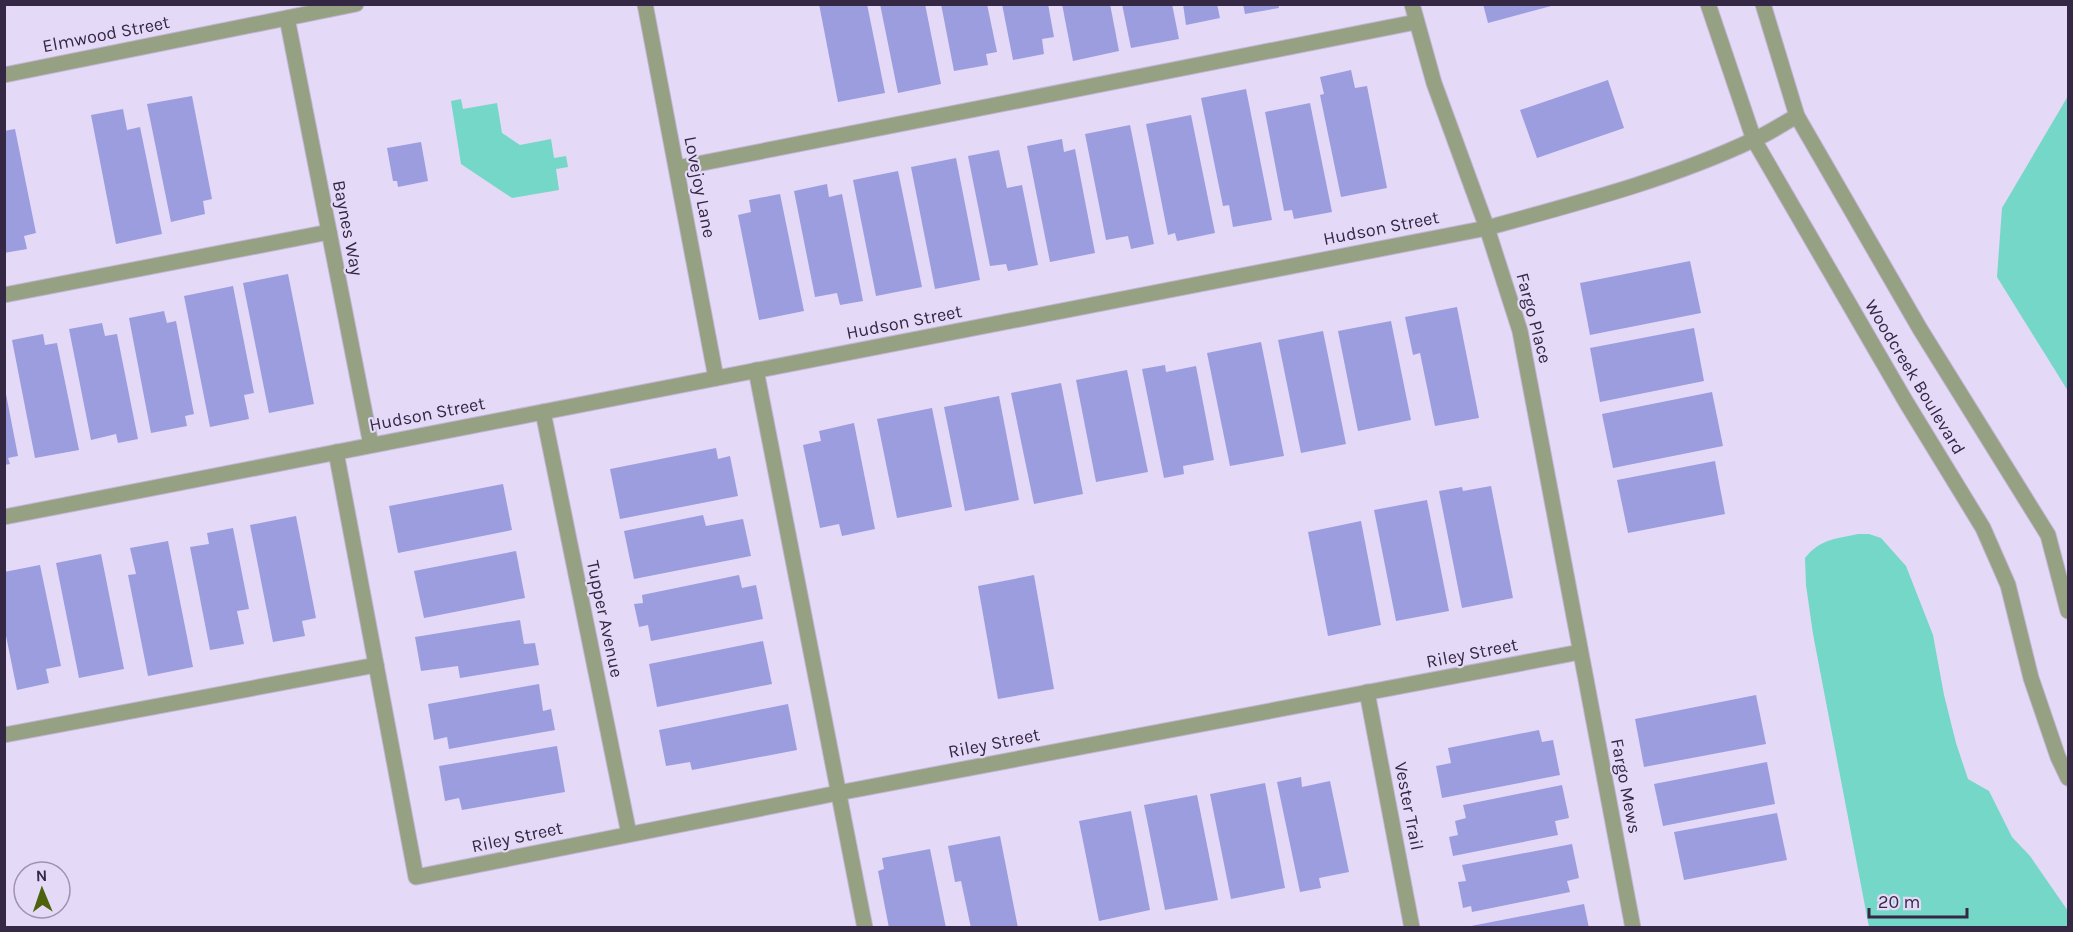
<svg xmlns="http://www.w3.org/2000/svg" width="2073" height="932" font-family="Karla,sans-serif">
  <rect width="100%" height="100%" fill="#e4d9f7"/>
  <g fill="#75d7c8">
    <polygon points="2068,96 2068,391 1997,277 2002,208"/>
    <polygon points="461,99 463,109 497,103 502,133 520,145 551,139 554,158 566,156 568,167 556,169 559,190 512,198 461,164 451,101"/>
    <path d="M 1858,534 L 1869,534 L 1881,538 L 1906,566 L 1933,635 L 1944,695 L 1956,743 L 1968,779 L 1989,791 L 2012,837 L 2030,856 L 2068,911 L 2068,927 L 1869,927 L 1813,634 L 1806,585 L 1805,558 C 1820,539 1835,539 1858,534 Z"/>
  </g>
  <g fill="#9c9ddf">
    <polygon points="819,4 867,4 885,93 838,102"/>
    <polygon points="880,4 925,4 941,84 898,93"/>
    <polygon points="941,4 987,4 997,52 986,54 988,65 954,71"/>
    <polygon points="1002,4 1048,4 1054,37 1042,39 1044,54 1013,60"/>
    <polygon points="1062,4 1110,4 1119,51 1073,61"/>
    <polygon points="1122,4 1172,4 1179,39 1131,48"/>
    <polygon points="1183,4 1217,4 1220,18 1186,25"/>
    <polygon points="1243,4 1278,4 1279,8 1245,14"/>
    <polygon points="1483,4 1555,4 1555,5 1488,23"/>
    <polygon points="1351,70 1355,88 1367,86 1387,188 1341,197 1320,95 1324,94 1320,77"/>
    <polygon points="1608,80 1624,128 1537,158 1520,110"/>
    <polygon points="1246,89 1272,220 1233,227 1229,205 1223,206 1201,98"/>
    <polygon points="192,96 212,199 203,201 205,214 171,222 147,104"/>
    <polygon points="1310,103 1332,212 1294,219 1292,210 1284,211 1265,112"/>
    <polygon points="123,109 127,130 140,127 162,234 116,244 91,115"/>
    <polygon points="1191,115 1215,233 1177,241 1175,233 1168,235 1146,124"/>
    <polygon points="1130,125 1154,244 1131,249 1128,236 1106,240 1085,134"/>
    <polygon points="15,129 36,233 24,236 27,249 4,253 4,131"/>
    <polygon points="1062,139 1064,152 1075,149 1095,253 1050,262 1027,146"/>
    <polygon points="421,142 428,181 398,187 397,181 393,181 387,148"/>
    <polygon points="999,150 1007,188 1022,185 1038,265 1008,271 1006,264 990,266 968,156"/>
    <polygon points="956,158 980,280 935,289 911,167"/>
    <polygon points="898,171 922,287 876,296 853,180"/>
    <polygon points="827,184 829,197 842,194 863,301 840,305 837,293 815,297 794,191"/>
    <polygon points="780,194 804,311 759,320 738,215 751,212 749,200"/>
    <polygon points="1690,261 1701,313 1590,335 1580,283"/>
    <polygon points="288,274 314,404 269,413 243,283"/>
    <polygon points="233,286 254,393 244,395 249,419 210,427 184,296"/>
    <polygon points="1457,307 1479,418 1435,426 1420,353 1413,355 1405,317"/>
    <polygon points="164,311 167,323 176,321 194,414 185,416 187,426 151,433 129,318"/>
    <polygon points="1391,321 1411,420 1358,431 1338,331"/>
    <polygon points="102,323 105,336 117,334 138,439 118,443 116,434 91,440 69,329"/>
    <polygon points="1694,328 1704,381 1600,402 1590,348"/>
    <polygon points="1323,331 1346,444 1301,453 1278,340"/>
    <polygon points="43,334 45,345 57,343 79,450 35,458 12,340"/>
    <polygon points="1261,342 1284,456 1230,466 1207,353"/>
    <polygon points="1165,365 1166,372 1196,366 1214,460 1183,466 1184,474 1164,478 1142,369"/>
    <polygon points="1127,370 1148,472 1096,482 1076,380"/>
    <polygon points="1061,383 1083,494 1034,504 1011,393"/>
    <polygon points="1712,392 1723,446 1613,468 1602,414"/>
    <polygon points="6,394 18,456 8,458 10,464 4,465"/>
    <polygon points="999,396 1019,500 965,511 944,407"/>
    <polygon points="932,408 952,507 897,518 877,419"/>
    <polygon points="854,423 875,529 842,536 839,524 820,528 803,445 821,441 819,431"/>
    <polygon points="716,448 718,459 730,456 738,496 620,519 610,469"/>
    <polygon points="1715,461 1725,514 1628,533 1617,480"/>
    <polygon points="503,484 512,530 398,553 389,506"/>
    <polygon points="1491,486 1513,598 1462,608 1439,491 1462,487 1463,491"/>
    <polygon points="1427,500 1449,611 1396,621 1374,510"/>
    <polygon points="703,515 706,526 743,519 751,556 634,579 624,531"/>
    <polygon points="296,516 316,618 302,621 305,636 273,642 250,525"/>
    <polygon points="1361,521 1381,625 1328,636 1308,532"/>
    <polygon points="233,528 249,609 237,611 244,644 210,650 190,547 209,544 207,533"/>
    <polygon points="168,541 193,667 148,676 128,575 136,574 130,548"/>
    <polygon points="516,551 525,598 424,618 414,571"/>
    <polygon points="101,554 124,669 79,678 56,563"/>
    <polygon points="40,565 61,666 46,669 49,683 17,690 4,626 4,572"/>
    <polygon points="739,575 742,588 756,585 763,619 651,641 648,625 639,627 634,604 643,603 642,595"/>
    <polygon points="1034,575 1054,689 998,699 978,586"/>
    <polygon points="520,620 524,644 535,643 539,665 460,678 458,666 421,671 415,637"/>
    <polygon points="763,641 772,684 657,707 649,664"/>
    <polygon points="539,684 543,711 551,709 555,730 449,749 447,737 434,740 428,704"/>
    <polygon points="1756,695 1766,744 1644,767 1635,719"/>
    <polygon points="788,704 797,750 692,770 690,762 666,766 659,730"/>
    <polygon points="1539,730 1542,742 1553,740 1560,775 1442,798 1436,766 1451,763 1448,748"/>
    <polygon points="557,746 565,792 462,810 459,798 445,801 439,766"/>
    <polygon points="1767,762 1775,804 1663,826 1654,784"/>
    <polygon points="1301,777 1302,787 1330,781 1349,872 1319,878 1321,888 1300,892 1277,782"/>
    <polygon points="1265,783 1285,888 1231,899 1210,794"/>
    <polygon points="1562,785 1569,818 1555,821 1558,835 1453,856 1449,837 1458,835 1455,821 1466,818 1463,805"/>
    <polygon points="1197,795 1218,900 1165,910 1144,805"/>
    <polygon points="1131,811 1150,910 1099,921 1079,821"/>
    <polygon points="1777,813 1787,860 1684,880 1674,832"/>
    <polygon points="1000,836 1018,928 971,928 961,881 955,882 948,846"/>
    <polygon points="1572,844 1579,878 1567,881 1570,892 1472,912 1471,906 1463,908 1458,882 1466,881 1462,865"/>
    <polygon points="930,849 946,928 889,928 878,871 884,869 882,858"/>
    <polygon points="1584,904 1589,928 1471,928 1471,926"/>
  </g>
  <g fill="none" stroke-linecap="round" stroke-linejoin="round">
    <defs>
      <g id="minor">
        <polyline points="645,4 716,378"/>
        <polyline points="1412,4 1434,83 1487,228 1520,331 1633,928"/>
        <polyline points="1708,4 1754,140 1906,402 1983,528 2008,585 2031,678 2058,757 2068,778"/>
        <polyline points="1763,4 1797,116 1920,329 2048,535 2068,611"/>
        <polyline points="287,18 371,445"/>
        <polyline points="4,75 356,4"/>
        <polyline points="677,168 1416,22"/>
        <polyline points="4,295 329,232"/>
        <polyline points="756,370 865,928"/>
        <polyline points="543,412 629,834"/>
        <polyline points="336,452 416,877 838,793 1580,652"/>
        <path d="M 4,517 L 1487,228 C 1577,203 1668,180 1753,140 C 1768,134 1782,124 1797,116"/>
        <polyline points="1367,692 1412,928"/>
        <polyline points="4,735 376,665"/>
      </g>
    </defs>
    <use href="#minor" stroke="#c1b6d3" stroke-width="17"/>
    <use href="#minor" stroke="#96a083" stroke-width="15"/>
  </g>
  <g text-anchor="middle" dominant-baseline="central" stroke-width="4.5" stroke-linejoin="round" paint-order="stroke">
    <g font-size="18" fill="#342844" stroke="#e4d9f7">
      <text transform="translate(106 34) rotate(-11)">Elmwood Street</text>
      <text transform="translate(700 187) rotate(79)">Lovejoy Lane</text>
      <text transform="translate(348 228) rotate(79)">Baynes Way</text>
      <text transform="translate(1381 228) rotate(-11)">Hudson Street</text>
      <text transform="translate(1534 318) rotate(75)">Fargo Place</text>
      <text transform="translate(904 322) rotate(-11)">Hudson Street</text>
      <text transform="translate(1915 377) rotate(59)">Woodcreek Boulevard</text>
      <text transform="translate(427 414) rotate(-11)">Hudson Street</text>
      <text transform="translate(605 619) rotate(78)">Tupper Avenue</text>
      <text transform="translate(1472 653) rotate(-11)">Riley Street</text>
      <text transform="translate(994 743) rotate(-11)">Riley Street</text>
      <text transform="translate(1626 786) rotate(79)">Fargo Mews</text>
      <text transform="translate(1409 806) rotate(79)">Vester Trail</text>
      <text transform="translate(517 837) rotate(-12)">Riley Street</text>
    </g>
  </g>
  <rect width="2073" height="932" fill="none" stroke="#342844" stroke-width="12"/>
  <g transform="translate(42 890) rotate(358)"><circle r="28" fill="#e4d9f7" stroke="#9e92af" stroke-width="1.5"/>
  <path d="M0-4.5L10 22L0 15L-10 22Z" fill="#4e620d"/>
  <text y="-9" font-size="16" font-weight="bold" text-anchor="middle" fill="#342844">N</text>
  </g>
  <path d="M1869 908v9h98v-9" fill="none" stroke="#342844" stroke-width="3"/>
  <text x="1878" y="908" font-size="18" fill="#342844" stroke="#e4d9f7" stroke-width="4.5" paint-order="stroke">20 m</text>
</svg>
